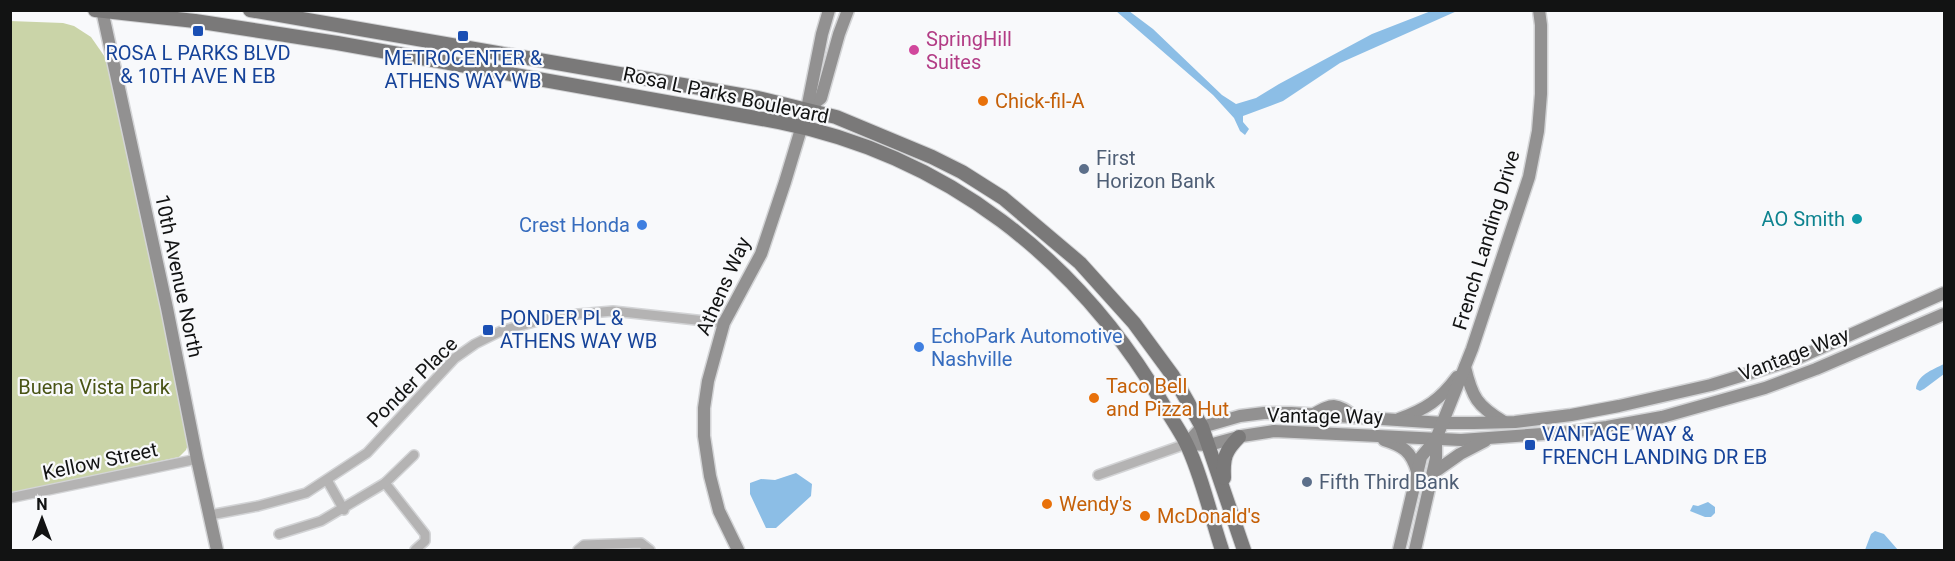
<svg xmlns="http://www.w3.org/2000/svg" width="1955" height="561" font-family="Roboto,sans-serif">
  <rect width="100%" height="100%" fill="#f8f9fb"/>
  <polygon fill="#cad4a8" points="10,21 63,23 74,26 91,37 107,60 130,154 189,442 186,450 179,457 11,493"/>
  <g fill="#8cbee6">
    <polygon points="1116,11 1129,11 1153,29 1222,95 1236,104 1256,98 1279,84 1372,34 1431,11 1457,11 1340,63 1283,101 1243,116 1243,122 1249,129 1245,135 1240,131 1234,118 1213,95"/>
    <path d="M 1944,364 L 1944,374 L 1924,389 L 1920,391 L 1916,389 C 1917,375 1932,370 1944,364 Z"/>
    <polygon points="796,473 812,484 811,496 776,528 766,528 750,494 750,483 761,479 775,480"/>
    <polygon points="1708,502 1715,507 1715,513 1711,517 1705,517 1690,511 1693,505 1698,506"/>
    <polygon points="1875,531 1884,534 1898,550 1865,550 1871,534"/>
  </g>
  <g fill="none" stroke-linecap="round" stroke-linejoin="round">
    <defs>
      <g id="street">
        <polyline points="414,455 385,483 425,534 425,541 415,550"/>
        <polyline points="1098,475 1186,444"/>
        <polyline points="327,480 344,510"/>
        <polyline points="10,498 197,459"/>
        <polyline points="210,515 258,506 306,493 367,453 455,358 475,344 501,331 556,316 613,311 724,323"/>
        <polyline points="279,534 321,521 385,483"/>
        <polyline points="578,550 584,545 641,543 650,550"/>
      </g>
      <g id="secondary">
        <polyline points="102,10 167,308 197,459 217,550"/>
        <polyline points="807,109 821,98 839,34 848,10"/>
        <path d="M 1465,367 C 1472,397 1477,406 1504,422"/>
        <path d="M 1314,414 C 1333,403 1337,403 1355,417"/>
        <path d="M 1399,419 C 1426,409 1440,400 1457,377"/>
        <path d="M 1384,440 C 1403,446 1411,451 1417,471"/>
        <polyline points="1186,444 1202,427 1240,416 1264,413 1291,413 1443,423 1474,423 1515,422 1571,415 1619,406 1711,385 1796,359 1944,293"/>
        <polyline points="1186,444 1209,445 1242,436 1274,431 1461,440 1570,432 1607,427 1662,417 1765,388 1816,369 1944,314"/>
        <polyline points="1433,473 1460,454 1485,441"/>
        <polyline points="738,550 719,511 710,476 704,436 704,408 708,381 724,323 761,254 785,182 807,109 822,34 829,10"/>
        <polyline points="1399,550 1421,457 1436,439 1472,349 1529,177 1538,131 1541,94 1541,25 1539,10"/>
        <polyline points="1415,550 1436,458 1436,439"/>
      </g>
      <g id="primary">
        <path d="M 95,10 L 195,21 L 337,43 L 779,122 C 946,155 1078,259 1163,404 C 1170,417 1179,429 1186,443 C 1201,473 1211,517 1222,550"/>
        <polyline points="250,10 758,98 836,117 932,157 962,172 1003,198 1080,263 1134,323 1173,376 1202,427 1244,550"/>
        <path d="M 1224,478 C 1223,458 1225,451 1239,437"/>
      </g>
    </defs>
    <use href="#street" stroke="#d3d4d6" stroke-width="12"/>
    <use href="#secondary" stroke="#d3d4d6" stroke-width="15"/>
    <use href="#primary" stroke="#d3d4d6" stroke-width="16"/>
    <use href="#street" stroke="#b4b3b3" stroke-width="9"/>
    <use href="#secondary" stroke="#929191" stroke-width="12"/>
    <use href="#primary" stroke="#7a7979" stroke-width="14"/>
  </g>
  <g fill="#1a4fb4" stroke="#f8f9fb" stroke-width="2">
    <rect x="192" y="25" width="12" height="12" rx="3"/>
    <rect x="457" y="30" width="12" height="12" rx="3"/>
    <rect x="482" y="324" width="12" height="12" rx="3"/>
    <rect x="1524" y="439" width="12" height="12" rx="3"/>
  </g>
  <circle fill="#d1479c" stroke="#f8f9fb" stroke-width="2" cx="914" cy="50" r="6"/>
  <g fill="#e8710a" stroke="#f8f9fb" stroke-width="2">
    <circle cx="983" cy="101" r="6"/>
    <circle cx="1094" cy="398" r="6"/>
    <circle cx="1047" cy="504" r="6"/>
    <circle cx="1145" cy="516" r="6"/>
  </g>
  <g fill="#5c6f8a" stroke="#f8f9fb" stroke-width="2">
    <circle cx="1084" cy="169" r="6"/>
    <circle cx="1307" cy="482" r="6"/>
  </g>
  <circle fill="#0f9aa8" stroke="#f8f9fb" stroke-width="2" cx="1857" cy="219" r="6"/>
  <g fill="#3f7fe0" stroke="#f8f9fb" stroke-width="2">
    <circle cx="642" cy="225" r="6"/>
    <circle cx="919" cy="347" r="6"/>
  </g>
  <g text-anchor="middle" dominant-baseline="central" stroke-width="4.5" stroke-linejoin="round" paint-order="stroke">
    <g font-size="20" fill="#b23c85" stroke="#f8f9fb" text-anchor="start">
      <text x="926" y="39">SpringHill<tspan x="926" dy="23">Suites</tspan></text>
    </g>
    <g font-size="20" fill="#164399" stroke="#f8f9fb">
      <text x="198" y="53">ROSA L PARKS BLVD<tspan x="198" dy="23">&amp; 10TH AVE N EB</tspan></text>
      <text x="463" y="58">METROCENTER &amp;<tspan x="463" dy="23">ATHENS WAY WB</tspan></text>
      <text x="500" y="318" text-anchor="start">PONDER PL &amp;<tspan x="500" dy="23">ATHENS WAY WB</tspan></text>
      <text x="1542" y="434" text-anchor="start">VANTAGE WAY &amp;<tspan x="1542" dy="23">FRENCH LANDING DR EB</tspan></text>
    </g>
    <g font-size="20" fill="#121313" stroke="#f8f9fb">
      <text transform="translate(726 95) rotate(12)">Rosa L Parks Boulevard</text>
      <text transform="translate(1486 240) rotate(-73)">French Landing Drive</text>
      <text transform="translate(179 276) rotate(78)">10th Avenue North</text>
      <text transform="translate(723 286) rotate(-66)">Athens Way</text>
      <text transform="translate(1794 354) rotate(-21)">Vantage Way</text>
      <text transform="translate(412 382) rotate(-45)">Ponder Place</text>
      <text transform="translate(1325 416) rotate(1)">Vantage Way</text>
      <text transform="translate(100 461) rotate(-12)">Kellow Street</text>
    </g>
    <g font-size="20" fill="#c56008" stroke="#f8f9fb" text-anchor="start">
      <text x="995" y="101">Chick-fil-A</text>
      <text x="1106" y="386">Taco Bell<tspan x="1106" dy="23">and Pizza Hut</tspan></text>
      <text x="1059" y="504">Wendy's</text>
      <text x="1157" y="516">McDonald's</text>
    </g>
    <g font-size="20" fill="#4e5e75" stroke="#f8f9fb" text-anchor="start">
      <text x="1096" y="158">First<tspan x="1096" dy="23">Horizon Bank</tspan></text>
      <text x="1319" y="482">Fifth Third Bank</text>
    </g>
    <g font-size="20" fill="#0d838f" stroke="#f8f9fb" text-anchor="end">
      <text x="1845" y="219">AO Smith</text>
    </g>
    <g font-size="20" fill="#366cbe" stroke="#f8f9fb" text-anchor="end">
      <text x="630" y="225">Crest Honda</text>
      <text x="931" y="336" text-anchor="start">EchoPark Automotive<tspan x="931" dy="23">Nashville</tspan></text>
    </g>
    <g font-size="20" fill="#495415" stroke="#f8f9fb">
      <text x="94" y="387">Buena Vista Park</text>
    </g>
  </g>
  <rect width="1955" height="561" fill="none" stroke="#121313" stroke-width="24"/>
  <g transform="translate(42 519)" stroke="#f8f9fb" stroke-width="4.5" paint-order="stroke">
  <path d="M0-4.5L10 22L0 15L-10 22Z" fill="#121313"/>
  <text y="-9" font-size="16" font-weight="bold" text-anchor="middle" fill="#121313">N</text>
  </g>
</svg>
